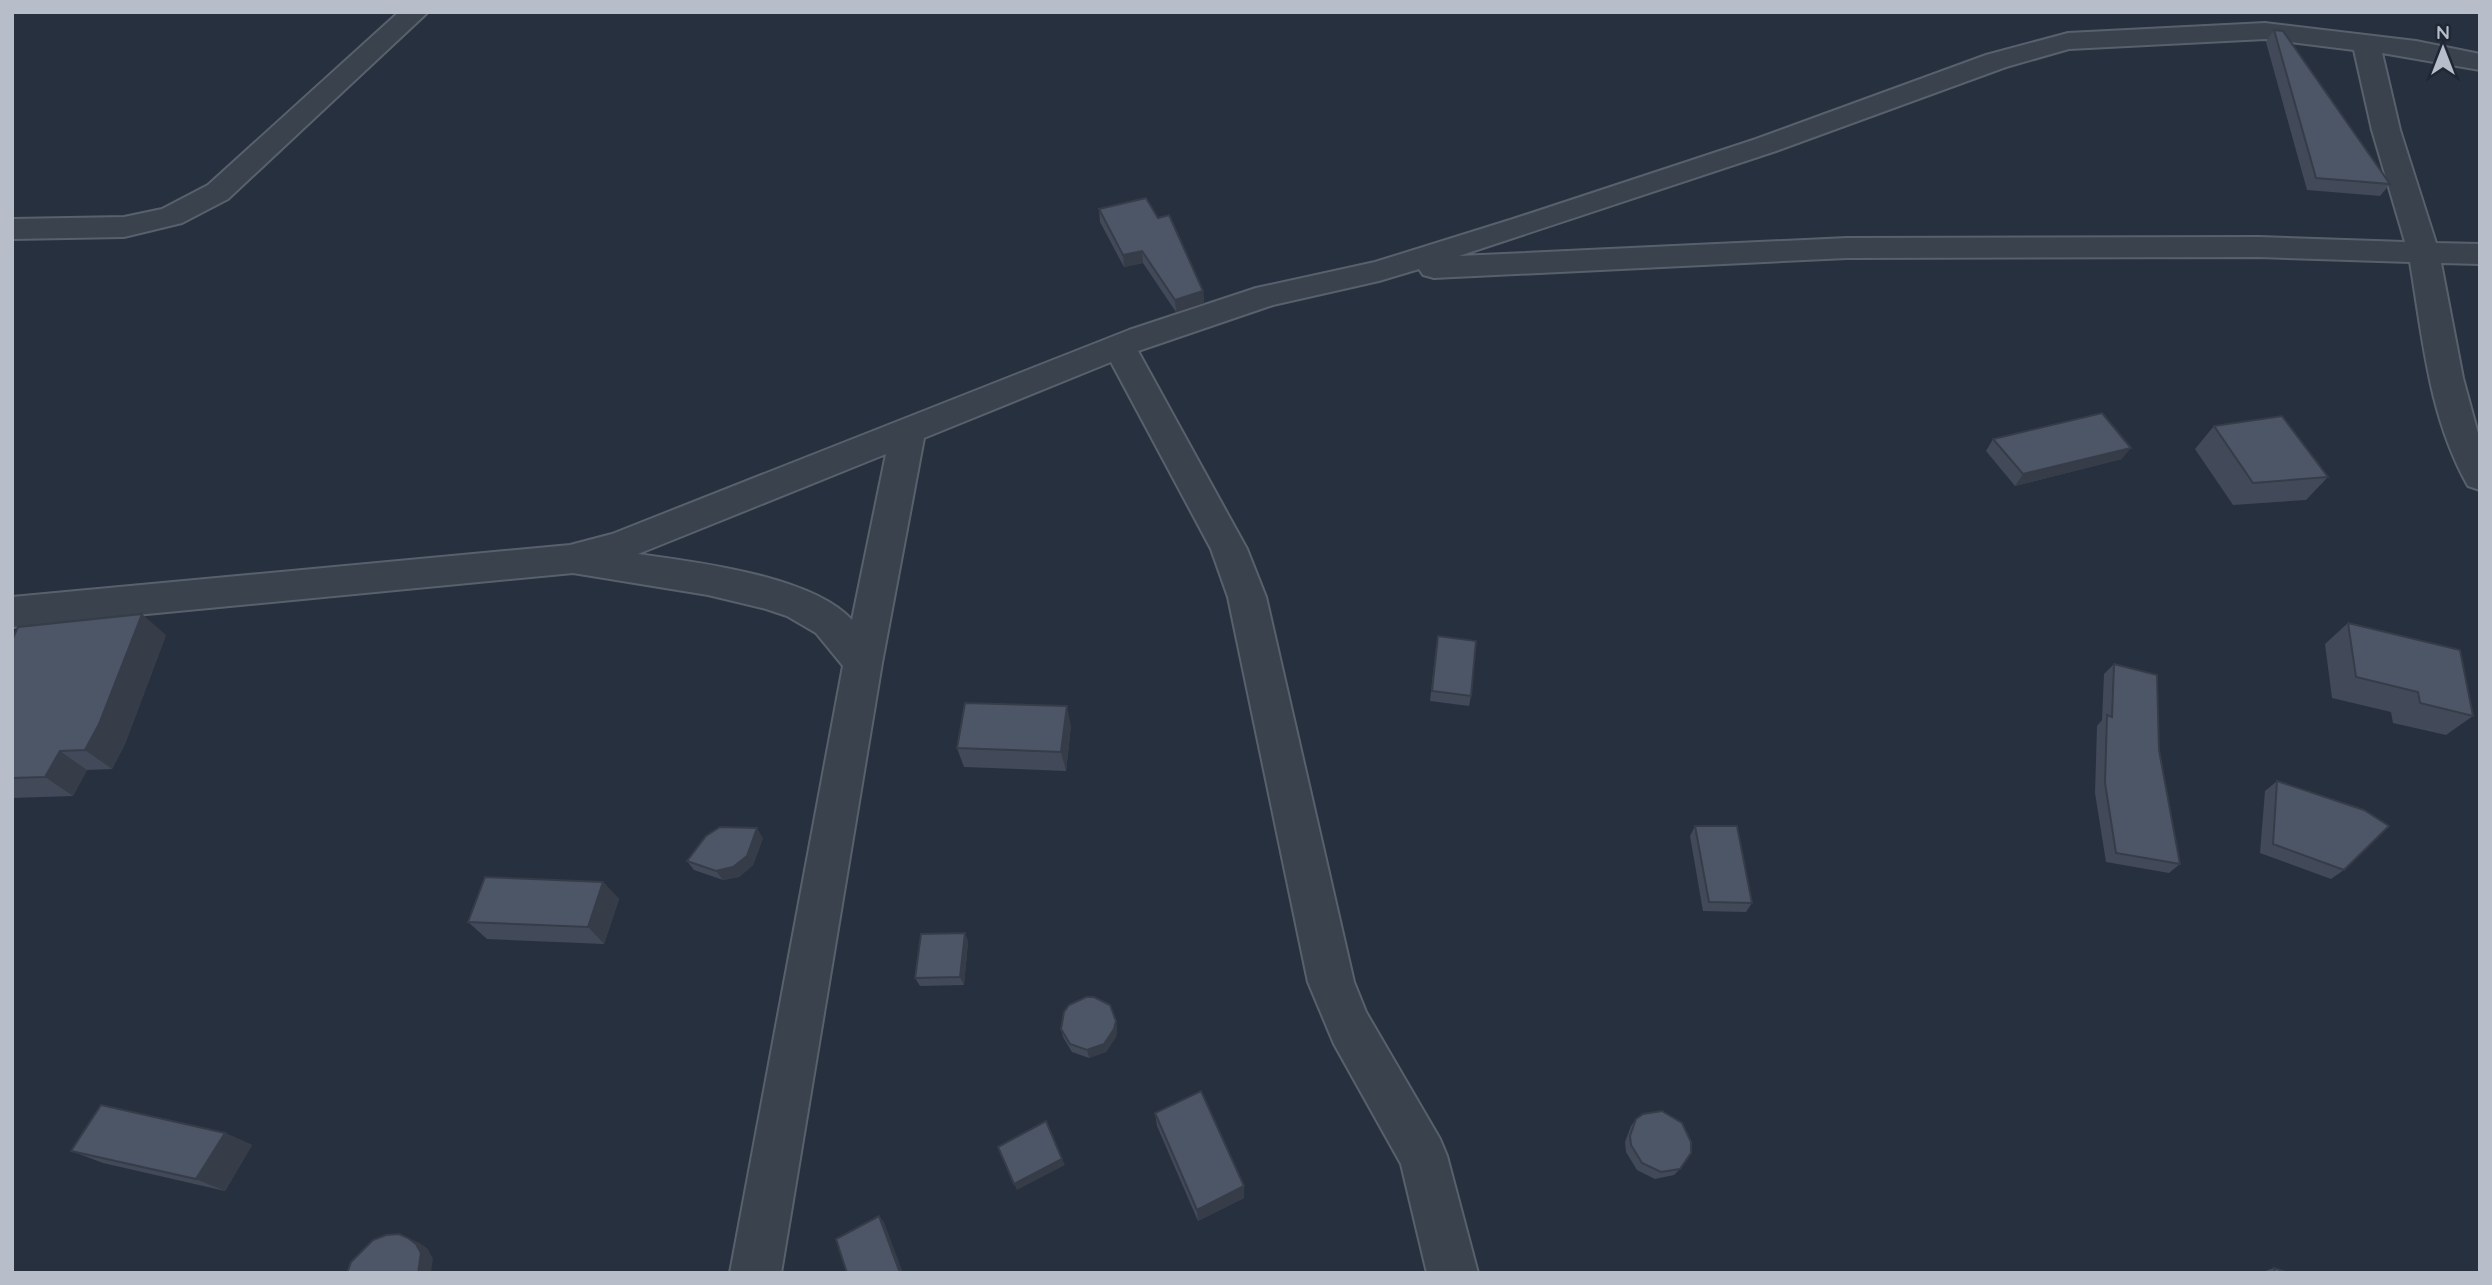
<svg xmlns="http://www.w3.org/2000/svg" width="2492" height="1285" font-family="Quicksand,sans-serif">
  <rect width="100%" height="100%" fill="#26303e"/>
  <g fill="none" stroke-linecap="round" stroke-linejoin="round">
    <defs>
      <g id="street">
        <polygon points="399,12 428,12 228,199 182,223 124,237 12,239 12,219 124,217 162,209 208,185"/>
        <path d="M 2265,23 L 2416,41 L 2480,54 L 2480,70 L 2382,53 L 2400,130 L 2436,243 L 2480,244 L 2480,264 L 2441,263 L 2463,378 L 2480,441 L 2480,490 L 2468,486 C 2429,417 2423,339 2410,262 L 2259,257 L 1847,258 L 1434,278 L 1423,275 L 1419,269 L 1379,281 L 1273,305 L 1138,351 L 1247,549 L 1266,597 L 1354,982 L 1366,1012 L 1440,1139 L 1447,1156 L 1478,1273 L 1427,1273 L 1401,1164 L 1334,1044 L 1308,982 L 1228,597 L 1211,549 L 1111,362 L 924,438 L 882,663 L 781,1273 L 730,1273 L 843,666 L 816,633 L 787,616 L 766,609 L 708,595 L 573,573 L 12,627 L 12,597 L 570,545 L 612,534 L 1129,330 L 1256,288 L 1375,262 L 1513,219 L 1756,139 L 1986,55 L 2068,33 ZM 2265,39 L 2354,50 L 2372,130 L 2405,242 L 2259,237 L 1847,238 L 1459,256 L 1776,151 L 2006,67 L 2069,49 ZM 886,454 L 852,620 C 812,576 696,562 638,554 Z"/>
      </g>
    </defs>
    <use href="#street" stroke="#58606c" stroke-width="4"/>
    <use href="#street" fill="#3a424e" fill-rule="evenodd"/>
  </g>
  <g fill="#424a59">
    <polygon points="2274,30 2390,184 2380,196 2307,190 2266,42"/>
    <polygon points="1099,209 1158,218 1203,291 1204,303 1176,312 1143,263 1124,267 1100,222"/>
    <polygon points="2214,426 2328,477 2306,500 2233,505 2195,449"/>
    <polygon points="1993,439 2122,459 2015,486 1986,451"/>
    <polygon points="2348,623 2473,716 2446,735 2393,723 2391,712 2332,698 2325,644"/>
    <polygon points="166,635 125,744 112,769 87,770 73,796 12,798 12,640"/>
    <polygon points="1438,636 1471,696 1469,706 1430,701 1436,647"/>
    <polygon points="2114,664 2159,750 2180,864 2169,873 2106,862 2095,793 2097,726 2102,720 2104,674"/>
    <polygon points="1071,726 1066,771 964,767 957,748"/>
    <polygon points="2277,781 2344,870 2331,879 2260,853 2265,791"/>
    <polygon points="1695,826 1752,903 1746,912 1703,911 1690,836"/>
    <polygon points="763,838 753,865 739,877 723,880 694,870 687,861"/>
    <polygon points="603,882 619,899 604,944 487,939 468,922"/>
    <polygon points="965,933 968,942 964,985 920,986 915,978"/>
    <polygon points="1116,1021 1117,1029 1116,1037 1106,1052 1089,1058 1072,1052 1063,1037 1061,1029"/>
    <polygon points="1155,1113 1244,1186 1244,1198 1198,1221 1157,1126"/>
    <polygon points="1636,1119 1680,1169 1674,1175 1655,1179 1637,1170 1626,1152 1625,1142 1631,1126"/>
    <polygon points="225,1133 252,1145 225,1191 103,1163 71,1151"/>
    <polygon points="2274,1268 2289,1273 2260,1273"/>
  </g>
  <g fill="#363c48">
    <polygon points="1142,251 1143,263 1124,267 1123,255"/>
    <polygon points="1203,291 1204,303 1176,312 1175,300"/>
    <polygon points="2131,448 2122,459 2015,486 2023,474"/>
    <polygon points="142,614 166,635 125,744 112,769 85,750"/>
    <polygon points="1067,706 1071,726 1066,771 1061,752"/>
    <polygon points="60,751 87,770 73,796 45,777"/>
    <polygon points="757,828 763,838 753,865 739,877 723,880 716,871"/>
    <polygon points="603,882 619,899 604,944 588,927"/>
    <polygon points="965,933 968,942 964,985 960,977"/>
    <polygon points="1116,1021 1117,1029 1116,1037 1106,1052 1089,1058 1087,1050"/>
    <polygon points="225,1133 252,1145 225,1191 196,1179"/>
    <polygon points="1062,1159 1065,1165 1017,1190 1014,1184"/>
    <polygon points="1244,1186 1244,1198 1198,1221 1197,1210"/>
    <polygon points="879,1216 884,1222 903,1273 900,1273"/>
    <polygon points="408,1238 420,1243 428,1249 433,1259 431,1273 418,1273"/>
  </g>
  <g fill="#4d5667" stroke="#363c48" stroke-width="2">
    <polygon points="2274,30 2283,31 2390,184 2316,178"/>
    <polygon points="1146,198 1158,218 1169,215 1203,291 1175,300 1142,251 1123,255 1099,209"/>
    <polygon points="2102,413 2131,448 2023,474 1993,439"/>
    <polygon points="2282,416 2328,477 2253,483 2214,426"/>
    <polygon points="142,614 99,724 85,750 60,751 45,777 12,778 12,640 18,627"/>
    <polygon points="2348,623 2460,650 2473,716 2420,703 2418,692 2356,677"/>
    <polygon points="1438,636 1476,641 1471,696 1432,691"/>
    <polygon points="2114,664 2157,675 2159,750 2180,864 2116,853 2105,783 2107,715 2112,717"/>
    <polygon points="965,703 1067,706 1061,752 957,748"/>
    <polygon points="2277,781 2364,810 2389,826 2344,870 2273,844"/>
    <polygon points="1695,826 1737,826 1752,903 1709,902"/>
    <polygon points="720,827 757,828 747,856 733,867 716,871 687,861 706,836"/>
    <polygon points="485,877 603,882 588,927 468,922"/>
    <polygon points="965,933 960,977 915,978 921,934"/>
    <polygon points="1086,997 1094,997 1110,1005 1116,1021 1114,1029 1104,1044 1087,1050 1070,1044 1061,1029 1064,1012 1069,1005"/>
    <polygon points="1201,1091 1244,1186 1197,1210 1155,1113"/>
    <polygon points="101,1105 225,1133 196,1179 71,1151"/>
    <polygon points="1662,1111 1682,1123 1691,1142 1691,1153 1680,1169 1661,1172 1642,1163 1631,1145 1630,1136 1636,1119 1643,1114"/>
    <polygon points="1046,1121 1062,1159 1014,1184 998,1147"/>
    <polygon points="879,1216 900,1273 847,1273 836,1239"/>
    <polygon points="399,1234 408,1238 416,1244 421,1253 418,1273 347,1273 351,1262 373,1240 386,1235"/>
    <polygon points="2274,1268 2289,1273 2275,1273"/>
  </g>
  <rect width="2492" height="1285" fill="none" stroke="#b7bdc9" stroke-width="28"/>
  <g transform="translate(2443 49)" stroke="#1f2734" stroke-width="5" paint-order="stroke">
  <path d="M0-5L12 26L0 18L-12 26Z" fill="#b7bdc9"/>
  <text y="-10" font-size="19" font-weight="bold" text-anchor="middle" fill="#b7bdc9">N</text>
  </g>
</svg>
